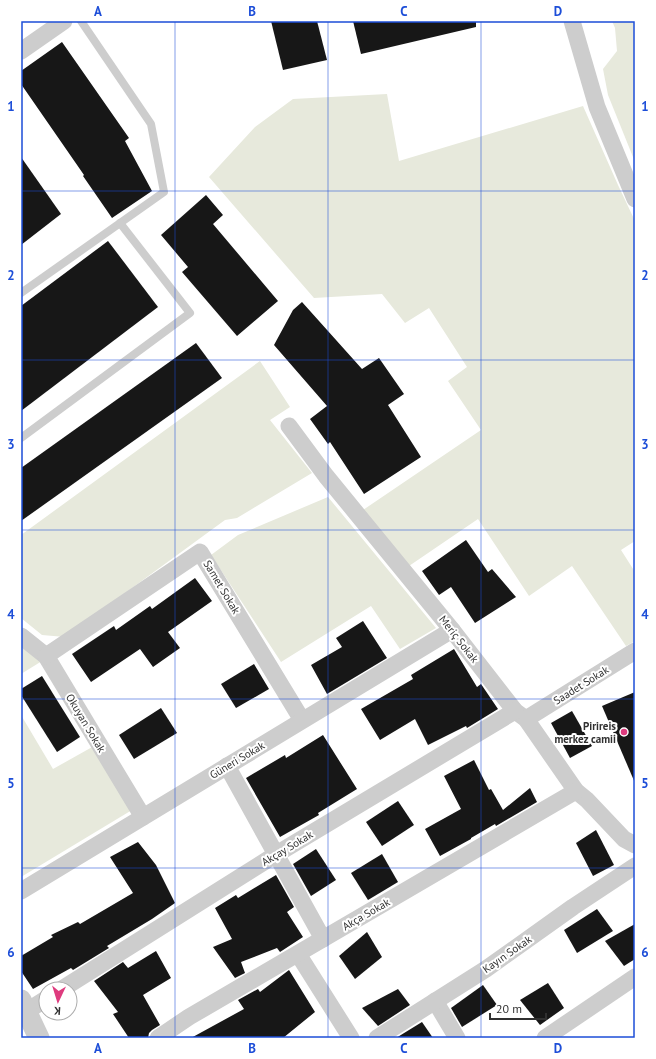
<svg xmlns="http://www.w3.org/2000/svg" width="656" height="1059" font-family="'PT Sans',sans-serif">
  <rect width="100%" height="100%" fill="#fff"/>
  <g fill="#e7e9dc">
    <polygon points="612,21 635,21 635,162 608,95 603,69 617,51 615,28"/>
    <polygon points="387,94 399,161 583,106 618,185 635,221 635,541 621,550 635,572 635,641 626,646 572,566 529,596 478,519 409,566 363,510 481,430 448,381 467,367 429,308 405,323 382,294 314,298 209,177 255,127 293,99"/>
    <polygon points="260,361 290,407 270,420 312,473 237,518 225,520 65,637 42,635 21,618 21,535"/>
    <polygon points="328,497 436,628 400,649 371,606 281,662 211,555 238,535"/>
    <polygon points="21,645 42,661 21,674"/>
    <polygon points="21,715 53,769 94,746 132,810 21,877"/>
  </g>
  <g fill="#171717">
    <polygon points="271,21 317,21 327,60 283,70"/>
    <polygon points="353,21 476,21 476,27 361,54"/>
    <polygon points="62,42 129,138 125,141 152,191 112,218 83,176 84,175 21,84 21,71"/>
    <polygon points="21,157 61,214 21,245"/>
    <polygon points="206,195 223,215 213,224 278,301 237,336 182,272 188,267 161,235"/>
    <polygon points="108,241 158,307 21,411 21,306"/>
    <polygon points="302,302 362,369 379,358 404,394 388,405 421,457 364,494 330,442 328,444 310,419 327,406 274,345 293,310"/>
    <polygon points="196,343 222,378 21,521 21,468"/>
    <polygon points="466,540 488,572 492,569 516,597 475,623 451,587 439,595 422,571"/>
    <polygon points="195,578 212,601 168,632 180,648 153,667 140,649 91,682 72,654 114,626 116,630 150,606 152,609"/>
    <polygon points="363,621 387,658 327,694 311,665 342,647 336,638"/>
    <polygon points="454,649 477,687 481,684 498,709 467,728 466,726 428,745 415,719 380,740 361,709 413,679 411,675"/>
    <polygon points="254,664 269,689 236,708 221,684"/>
    <polygon points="42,676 80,737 57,752 21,695 21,689"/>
    <polygon points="635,692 635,783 602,706"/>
    <polygon points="161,708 177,733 134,759 119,735"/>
    <polygon points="572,711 592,746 570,758 551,723"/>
    <polygon points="323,735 357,789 318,813 319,815 280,837 246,778 285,755 286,758"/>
    <polygon points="474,760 489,790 491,789 503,810 530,788 537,802 496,826 495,824 471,838 471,839 440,856 425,829 461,809 444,776"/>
    <polygon points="398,801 414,825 382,846 366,822"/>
    <polygon points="596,830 614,865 593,876 576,843"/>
    <polygon points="138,842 156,865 175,903 152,919 107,946 109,948 73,970 71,968 33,989 21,971 21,956 53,937 51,935 78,922 80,924 133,893 110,857"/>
    <polygon points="316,849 336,880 311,896 293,864"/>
    <polygon points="382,854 398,882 368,900 351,873"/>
    <polygon points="276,875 294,907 287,912 303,937 280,952 277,948 241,962 245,973 235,978 213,947 232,939 215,908 236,895 238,898"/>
    <polygon points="597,909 613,931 577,953 564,930"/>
    <polygon points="635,924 635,959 624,966 605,941"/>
    <polygon points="367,932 382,957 355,979 339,956"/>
    <polygon points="156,951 171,978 143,995 160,1025 152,1030 149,1033 148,1038 129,1038 113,1014 118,1012 94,981 123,962 128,968"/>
    <polygon points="289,970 315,1012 283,1038 191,1038 244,1009 238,1000 258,989 260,992"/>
    <polygon points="548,983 564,1008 540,1025 520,1000"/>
    <polygon points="483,985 497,1005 462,1027 451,1008"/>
    <polygon points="398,989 410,1005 378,1026 362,1008"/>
    <polygon points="422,1022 433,1038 396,1038"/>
  </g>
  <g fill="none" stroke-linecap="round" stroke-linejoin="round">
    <g stroke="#cdcdcd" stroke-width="8">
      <polyline points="21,293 164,192 151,124 81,21"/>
      <polyline points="21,438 190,313 120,223"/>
    </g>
    <g stroke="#cdcdcd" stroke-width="17">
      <polyline points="572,21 597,107 635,199"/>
      <polyline points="21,51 64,21"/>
      <polyline points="289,426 326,476 452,630 515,711 526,719 576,791 587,800 624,839 635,845"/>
      <polyline points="21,636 46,656 143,817"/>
      <polyline points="46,656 200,552 302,720"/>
      <polyline points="526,719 635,651"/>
      <polyline points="227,766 323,939"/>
      <polyline points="21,891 452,630"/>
      <polyline points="298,954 351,1038"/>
      <polyline points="62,989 275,855 515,711"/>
      <polyline points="435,1001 457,1038"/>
      <polyline points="27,1011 46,999"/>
      <polyline points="158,1038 189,1017 576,791"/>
      <polyline points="377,1038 486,969 573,907 635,866"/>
      <polyline points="545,1038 635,977"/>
    </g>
    <polyline stroke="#cdcdcd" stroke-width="21" points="21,1000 39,1038"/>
  </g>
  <path fill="none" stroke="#1d4ed8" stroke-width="1" stroke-opacity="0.55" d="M 175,21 L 175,1038M 328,21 L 328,1038M 481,21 L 481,1038M 21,191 L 635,191M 21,360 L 635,360M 21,530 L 635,530M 21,699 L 635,699M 21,868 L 635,868"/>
  <circle fill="#de3b7e" stroke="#fff" stroke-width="1.5" cx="624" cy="732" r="4"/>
  <g text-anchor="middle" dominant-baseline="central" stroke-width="4" stroke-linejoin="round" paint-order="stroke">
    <g font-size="11" fill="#303030" stroke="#fff">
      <text transform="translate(222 587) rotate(59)">Samet Sokak</text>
      <text transform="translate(459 639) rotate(52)">Meriç Sokak</text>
      <text transform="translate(581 685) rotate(-32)">Saadet Sokak</text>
      <text transform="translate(86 723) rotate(59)">Okuyan Sokak</text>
      <text transform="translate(237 760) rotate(-31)">Güneri Sokak</text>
      <text transform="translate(287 848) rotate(-31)">Akçay Sokak</text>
      <text transform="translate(366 914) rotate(-30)">Akça Sokak</text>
      <text transform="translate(507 954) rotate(-35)">Kayın Sokak</text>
    </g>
    <g font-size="11" font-weight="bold" fill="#303030" stroke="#fff" text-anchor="end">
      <text x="616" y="726">Pirireis<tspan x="616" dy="13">merkez camii</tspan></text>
    </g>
  </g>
  <rect width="656" height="1059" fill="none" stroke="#ffffff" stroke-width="44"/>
  <g transform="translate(58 1001) rotate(184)"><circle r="19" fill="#ffffff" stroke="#acacac"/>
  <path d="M0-3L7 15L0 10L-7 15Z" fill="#de3b7e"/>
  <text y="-6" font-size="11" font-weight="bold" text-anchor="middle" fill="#303030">K</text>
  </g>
  <path d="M490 1013v6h56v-6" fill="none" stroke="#303030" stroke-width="2"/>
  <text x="496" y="1013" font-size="12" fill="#303030" stroke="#ffffff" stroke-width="3" paint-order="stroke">20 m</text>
  <rect x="22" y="22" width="612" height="1015" fill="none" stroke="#1d4ed8" stroke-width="1.5"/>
  <g font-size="13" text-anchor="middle" font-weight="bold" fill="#1d4ed8">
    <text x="98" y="16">A</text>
    <text x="252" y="16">B</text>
    <text x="404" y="16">C</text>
    <text x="558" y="16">D</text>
    <text x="11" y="111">1</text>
    <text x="645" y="111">1</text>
    <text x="11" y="280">2</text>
    <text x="645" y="280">2</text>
    <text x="11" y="449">3</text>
    <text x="645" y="449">3</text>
    <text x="11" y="619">4</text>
    <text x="645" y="619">4</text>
    <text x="11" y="788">5</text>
    <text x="645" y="788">5</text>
    <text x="11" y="957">6</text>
    <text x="645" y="957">6</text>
    <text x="98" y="1053">A</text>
    <text x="252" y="1053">B</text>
    <text x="404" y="1053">C</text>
    <text x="558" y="1053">D</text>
  </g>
</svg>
